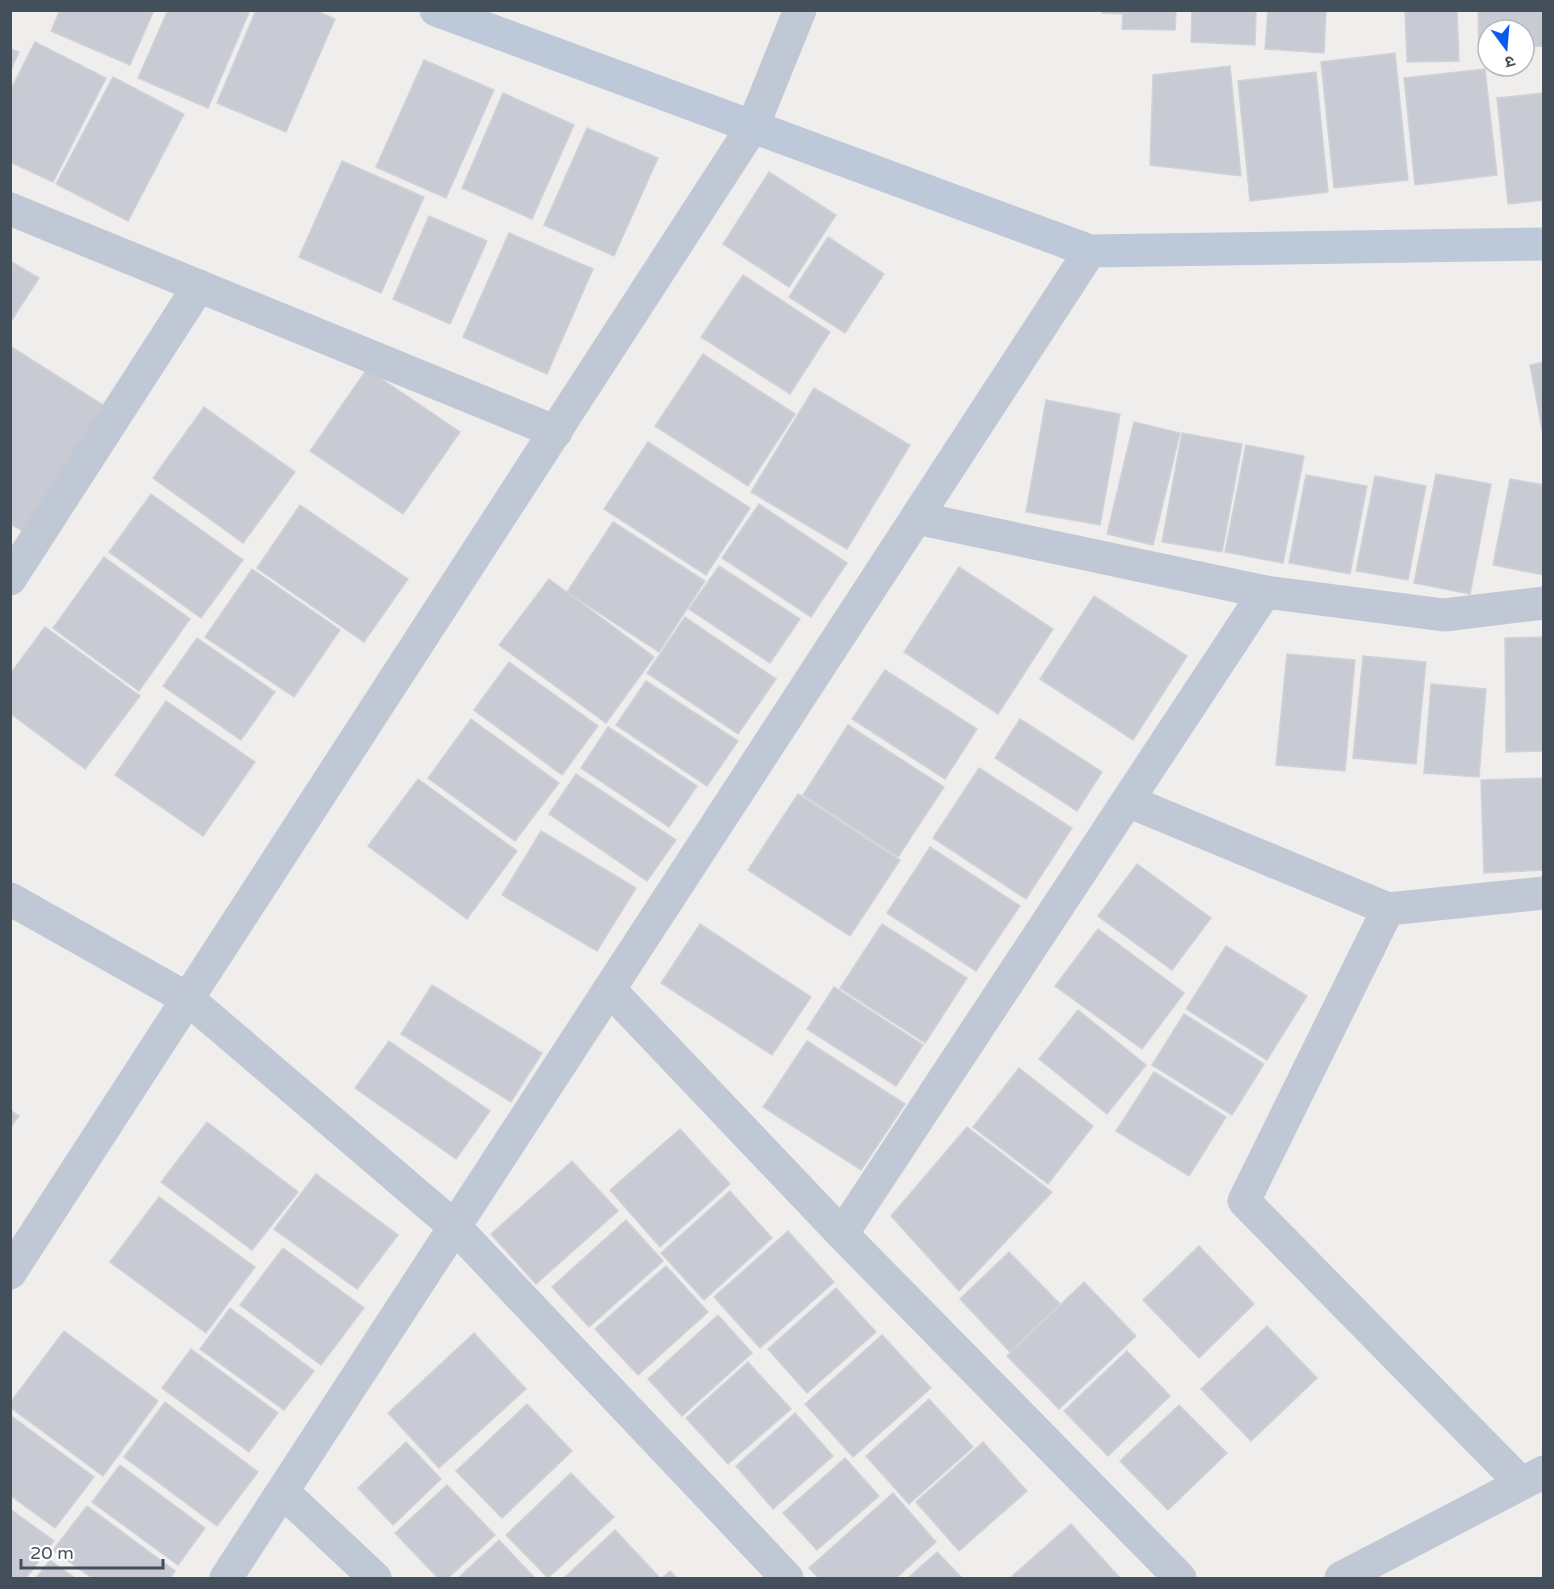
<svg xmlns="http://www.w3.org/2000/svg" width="1554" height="1589" font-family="'Varela Round','Noto Sans Devanagari',sans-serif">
  <rect width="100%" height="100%" fill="#f0eded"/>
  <g fill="#c8cbd3" stroke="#d0d2d9" stroke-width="1.5">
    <polygon points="60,10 154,10 130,65 51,31"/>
    <polygon points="168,10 250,10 208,108 138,78"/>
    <polygon points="256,10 315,10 335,19 286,132 217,103"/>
    <polygon points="1102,10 1176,10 1175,30 1122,29 1123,14 1102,13"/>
    <polygon points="1192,10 1256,10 1255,45 1191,42"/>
    <polygon points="1268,10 1326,10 1324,53 1265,49"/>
    <polygon points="1405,10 1457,10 1459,61 1407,62"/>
    <polygon points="1478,10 1542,10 1543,46 1524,47 1524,30 1488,30 1488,48 1479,48"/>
    <polygon points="35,42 106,78 53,182 10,162 10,91"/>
    <polygon points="10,49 19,52 10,72"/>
    <polygon points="1395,53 1408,180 1334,188 1321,62"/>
    <polygon points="424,60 494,90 446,198 376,167"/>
    <polygon points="1230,66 1241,176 1150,165 1153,75"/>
    <polygon points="1485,69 1497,175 1415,185 1404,78"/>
    <polygon points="1316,72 1328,192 1250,201 1238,81"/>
    <polygon points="113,77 184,114 128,221 56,184"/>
    <polygon points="503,93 574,125 532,219 462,188"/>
    <polygon points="1544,93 1544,200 1508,204 1497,98"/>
    <polygon points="587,128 658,158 614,256 544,225"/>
    <polygon points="342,161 424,197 381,293 299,257"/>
    <polygon points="769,172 836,215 789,287 723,244"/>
    <polygon points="429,216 487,241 450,324 393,299"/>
    <polygon points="509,233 593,269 547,374 463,337"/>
    <polygon points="828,237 884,274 845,333 789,297"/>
    <polygon points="10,261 39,278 10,323"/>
    <polygon points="743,275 830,332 790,394 701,337"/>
    <polygon points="10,346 103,405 23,531 10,524"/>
    <polygon points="703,354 795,414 748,486 655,426"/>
    <polygon points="1544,362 1544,440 1530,365"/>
    <polygon points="367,369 460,432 403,514 310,451"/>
    <polygon points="814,388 910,445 847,549 751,492"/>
    <polygon points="1046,400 1120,414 1100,525 1026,512"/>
    <polygon points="204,407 295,472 243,543 153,478"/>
    <polygon points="1134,422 1180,433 1153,545 1107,534"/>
    <polygon points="1182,433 1242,444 1222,552 1162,542"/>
    <polygon points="648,442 750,508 706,575 604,509"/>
    <polygon points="1246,445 1304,456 1283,563 1225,552"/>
    <polygon points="1436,474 1491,484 1470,594 1414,583"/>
    <polygon points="1306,475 1367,486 1350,574 1289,563"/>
    <polygon points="1375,476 1426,486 1408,580 1356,571"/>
    <polygon points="1510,479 1544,485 1544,575 1493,565"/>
    <polygon points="151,494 243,560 201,618 109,552"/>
    <polygon points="759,504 847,563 811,617 722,558"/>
    <polygon points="300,505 408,579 364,642 257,568"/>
    <polygon points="613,522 705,581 659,652 567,592"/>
    <polygon points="104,557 190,619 139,691 53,628"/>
    <polygon points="719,566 800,619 770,663 689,609"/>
    <polygon points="959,567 1053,629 998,714 904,652"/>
    <polygon points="252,569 340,630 294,697 205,637"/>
    <polygon points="549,579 654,657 606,723 499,645"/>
    <polygon points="1094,596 1187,656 1133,740 1040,679"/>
    <polygon points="685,617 776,679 738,734 647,673"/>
    <polygon points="45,627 140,696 85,769 10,713 10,674"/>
    <polygon points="1544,637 1544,751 1506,752 1505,638"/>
    <polygon points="197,638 275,692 241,740 163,686"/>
    <polygon points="1287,654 1355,660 1345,771 1276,765"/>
    <polygon points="1363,656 1426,662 1416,764 1353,758"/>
    <polygon points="509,662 598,726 562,775 474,710"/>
    <polygon points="885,670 977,729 945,779 852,719"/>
    <polygon points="646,681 738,741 707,786 616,725"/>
    <polygon points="1431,684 1486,689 1479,777 1424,773"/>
    <polygon points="166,701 255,762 203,836 115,775"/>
    <polygon points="471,719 559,783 515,841 428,778"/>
    <polygon points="1020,719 1102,772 1077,811 995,758"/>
    <polygon points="848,725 944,787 898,857 803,795"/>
    <polygon points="608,727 697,786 669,827 581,768"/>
    <polygon points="979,768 1072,828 1026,899 933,838"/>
    <polygon points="576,774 676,840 647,881 549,814"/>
    <polygon points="1544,778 1544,870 1484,873 1481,780"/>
    <polygon points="418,779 517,851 467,919 368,846"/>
    <polygon points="798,794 900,860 850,936 748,870"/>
    <polygon points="541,831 636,888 597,951 502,895"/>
    <polygon points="930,847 1020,906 976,971 887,913"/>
    <polygon points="1137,864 1211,918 1172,970 1098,916"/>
    <polygon points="700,924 811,997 772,1055 661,983"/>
    <polygon points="882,924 967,978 925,1043 840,988"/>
    <polygon points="1098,929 1184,993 1142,1049 1055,986"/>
    <polygon points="1226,946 1307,996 1267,1060 1186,1009"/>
    <polygon points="432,985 542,1053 511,1102 401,1034"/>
    <polygon points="834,987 923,1045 896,1086 807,1029"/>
    <polygon points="1078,1010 1146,1065 1107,1114 1039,1059"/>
    <polygon points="1184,1014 1264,1064 1232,1115 1152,1065"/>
    <polygon points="389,1041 490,1111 456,1159 355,1088"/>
    <polygon points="807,1041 905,1104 861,1170 763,1107"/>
    <polygon points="1019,1068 1093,1126 1048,1184 973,1127"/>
    <polygon points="1154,1072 1226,1117 1189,1176 1116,1131"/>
    <polygon points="10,1110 19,1116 10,1128"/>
    <polygon points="207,1122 298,1192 252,1250 161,1182"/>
    <polygon points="967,1127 1052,1192 959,1291 891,1216"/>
    <polygon points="680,1129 730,1184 660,1247 610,1190"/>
    <polygon points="572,1161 618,1211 536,1284 491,1234"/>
    <polygon points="316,1174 398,1235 357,1289 274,1229"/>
    <polygon points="730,1191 772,1238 704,1300 661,1253"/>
    <polygon points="159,1197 255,1267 206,1333 110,1262"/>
    <polygon points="626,1220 663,1261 589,1327 552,1287"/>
    <polygon points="788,1231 834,1282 760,1348 714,1297"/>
    <polygon points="1199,1246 1254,1304 1199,1358 1143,1300"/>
    <polygon points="283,1248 364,1308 321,1365 240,1305"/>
    <polygon points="1009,1252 1060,1304 1010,1352 960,1299"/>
    <polygon points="666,1266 708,1312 638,1375 595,1329"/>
    <polygon points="1084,1282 1136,1336 1059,1409 1007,1356"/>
    <polygon points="836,1288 876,1332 807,1393 768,1349"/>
    <polygon points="230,1308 314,1371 284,1410 200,1349"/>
    <polygon points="718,1315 752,1353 682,1416 648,1379"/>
    <polygon points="1267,1326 1317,1378 1251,1441 1201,1389"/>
    <polygon points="64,1331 158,1401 103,1476 10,1407 10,1403"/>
    <polygon points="474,1333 526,1389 439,1468 388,1413"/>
    <polygon points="882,1335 931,1388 853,1457 805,1404"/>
    <polygon points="191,1349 278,1413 249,1452 162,1388"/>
    <polygon points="1127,1351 1170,1396 1108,1456 1064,1411"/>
    <polygon points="748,1362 791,1409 728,1464 686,1418"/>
    <polygon points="929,1399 973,1447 909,1504 866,1456"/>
    <polygon points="165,1402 258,1472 217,1526 124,1457"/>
    <polygon points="527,1404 572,1451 502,1518 456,1471"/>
    <polygon points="1179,1405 1227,1453 1168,1510 1120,1461"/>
    <polygon points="795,1413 833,1456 773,1509 736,1466"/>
    <polygon points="10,1415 94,1477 55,1528 10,1495"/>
    <polygon points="406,1442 441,1479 393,1525 358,1488"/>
    <polygon points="983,1442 1027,1491 959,1551 916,1502"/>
    <polygon points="845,1458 879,1496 817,1550 783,1513"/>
    <polygon points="120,1465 205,1528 178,1565 92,1502"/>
    <polygon points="571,1473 614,1517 548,1578 506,1535"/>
    <polygon points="447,1485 495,1535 448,1578 438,1578 395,1533"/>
    <polygon points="893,1493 936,1542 896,1578 819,1578 809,1568"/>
    <polygon points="87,1506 175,1571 170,1578 92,1578 53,1550"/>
    <polygon points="10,1509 54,1541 26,1578 10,1578"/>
    <polygon points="1071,1524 1120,1578 1010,1578"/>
    <polygon points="615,1530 659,1577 657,1578 564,1578"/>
    <polygon points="499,1540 535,1578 458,1578"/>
    <polygon points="937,1552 962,1578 908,1578"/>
    <polygon points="50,1560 75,1578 36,1578"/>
    <polygon points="670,1571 677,1578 662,1578"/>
  </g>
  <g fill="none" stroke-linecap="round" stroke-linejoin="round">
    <g stroke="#bfc8d4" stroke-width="33">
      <polyline points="10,209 556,432"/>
      <polyline points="917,518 1265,592 1444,615 1544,603"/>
      <polyline points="10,579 199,286"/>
      <polyline points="1128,801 1388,909 1544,893"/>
      <polyline points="10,899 188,999 455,1227 787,1578"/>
      <polyline points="1388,909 1244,1201 1521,1483"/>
      <polyline points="610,990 842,1234 1180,1578"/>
      <polyline points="842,1234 1265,592"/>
      <polyline points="10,1273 753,126 800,10"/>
      <polyline points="283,1492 375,1578"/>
      <polyline points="226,1578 1090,251"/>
      <polyline points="1341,1578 1544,1472"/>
    </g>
    <polyline stroke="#bdc8d8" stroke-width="33" points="436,10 1090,251 1544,244"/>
  </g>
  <rect width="1554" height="1589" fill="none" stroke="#444f5c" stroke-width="24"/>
  <g transform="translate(1506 48) rotate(164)"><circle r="28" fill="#ffffff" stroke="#b4b9be" stroke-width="1.5"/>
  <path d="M0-4.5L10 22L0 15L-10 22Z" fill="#085aee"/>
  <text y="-9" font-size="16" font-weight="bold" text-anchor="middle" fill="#444f5c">उ</text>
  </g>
  <path d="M21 1559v9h142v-9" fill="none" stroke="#444f5c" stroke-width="3"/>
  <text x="30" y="1559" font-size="18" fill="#444f5c" stroke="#ffffff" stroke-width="4.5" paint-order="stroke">20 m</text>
</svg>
